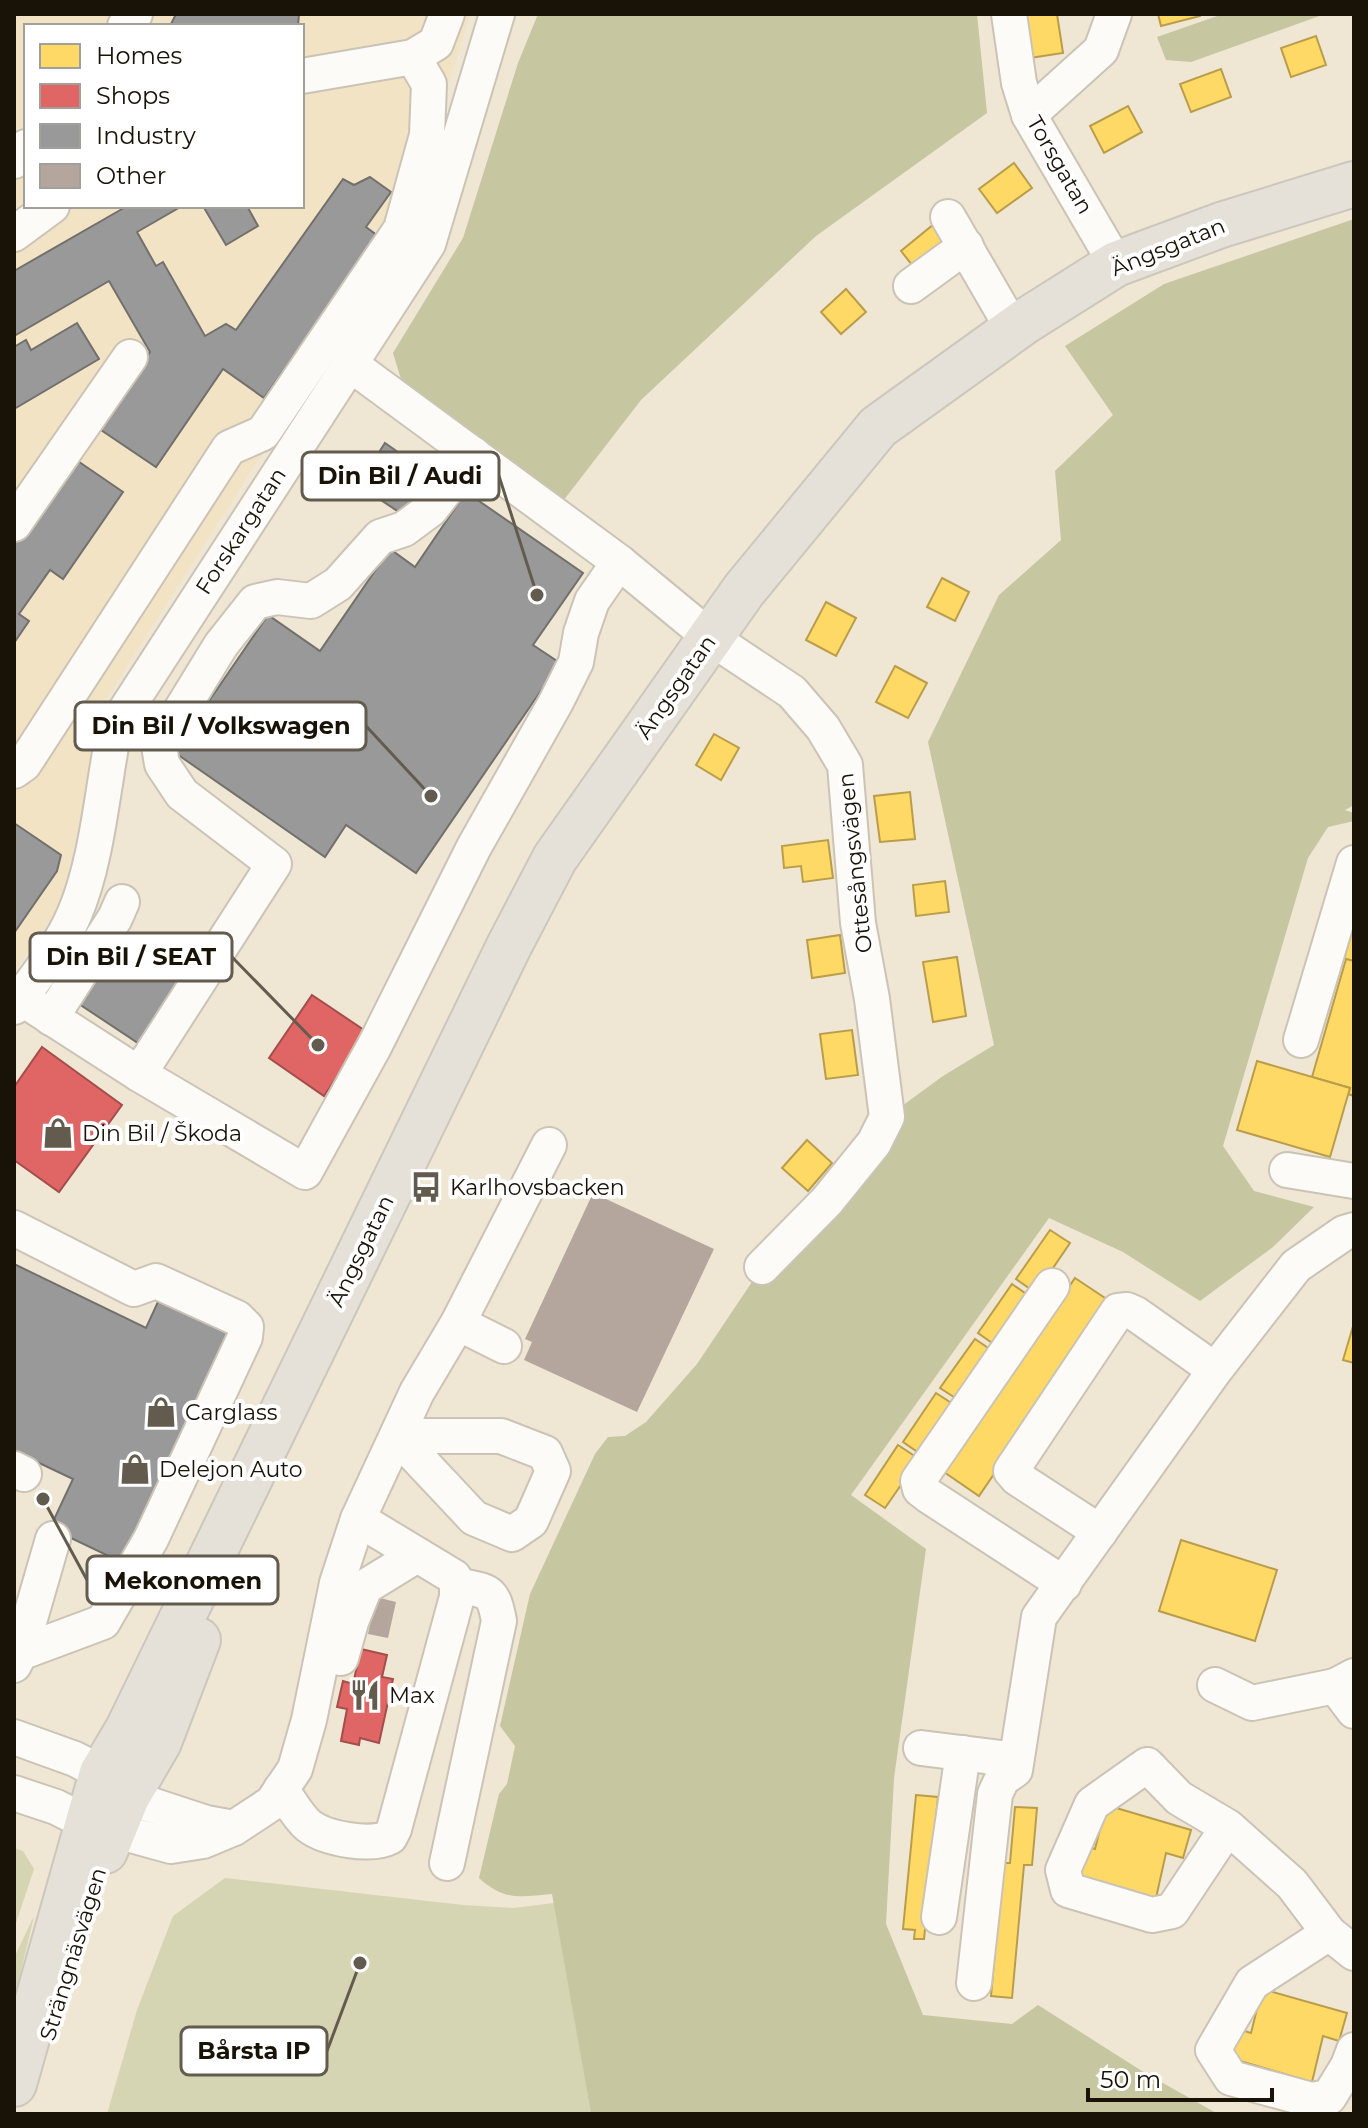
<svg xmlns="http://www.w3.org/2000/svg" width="1368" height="2128" font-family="Montserrat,sans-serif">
  <rect width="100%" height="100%" fill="#efe6d3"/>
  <path fill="#f2e3c5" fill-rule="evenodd" d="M 14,14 L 470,14 L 442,104 L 329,349 L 106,699 L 61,905 L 14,971 ZM 26,26 L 302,26 L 302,206 L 26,206 Z"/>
  <g fill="#d5d5b3">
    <polygon points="14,1848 23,1851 34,1869 14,1929"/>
    <polygon points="225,1878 463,1905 514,1908 554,1903 591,2114 107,2114 137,2010 173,1916"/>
    <polygon points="34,1916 14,2001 14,1958"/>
  </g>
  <g fill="#c6c6a1">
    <polygon points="538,14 977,14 987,113 816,236 641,400 563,501 401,379 393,353 463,238 518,63"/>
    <polygon points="1223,14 1325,14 1191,62 1166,60 1157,37"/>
    <path d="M 1354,219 L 1354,805 L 1345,810 L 1354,813 L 1354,821 L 1328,827 L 1308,858 L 1223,1146 L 1254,1191 L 1314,1207 L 1273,1247 L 1200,1301 L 1123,1252 L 1049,1218 L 851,1495 L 926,1549 L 894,1778 L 886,1924 L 923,2015 L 1012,2024 L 1038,2005 L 1145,2073 L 1218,2114 L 591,2114 L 552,1894 C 520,1897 504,1901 479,1878 L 499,1794 L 507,1784 L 515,1746 L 500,1726 L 530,1594 L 595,1454 L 608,1437 L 625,1436 L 646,1422 L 697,1364 L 762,1267 L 887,1117 L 943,1076 L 994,1045 L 928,742 L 999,595 L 1061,540 L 1055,471 L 1113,415 L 1065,346 L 1164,284 Z"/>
  </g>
  <g fill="#ffd966" stroke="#ba9d4a" stroke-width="2">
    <polygon points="1016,14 1057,14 1063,53 1023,59"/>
    <polygon points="1158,14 1200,14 1200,16 1161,26"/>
    <polygon points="1316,36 1326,65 1291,77 1281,48"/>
    <polygon points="1221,69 1231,97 1191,112 1180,84"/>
    <polygon points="1128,106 1142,132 1104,153 1090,126"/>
    <polygon points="1014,163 1032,188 997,213 979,189"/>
    <polygon points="934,224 953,248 920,275 901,251"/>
    <polygon points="846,289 866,312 841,334 821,312"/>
    <polygon points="942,578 969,592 955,621 927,607"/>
    <polygon points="826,602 856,618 836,656 806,640"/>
    <polygon points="895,666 927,683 908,718 876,702"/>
    <polygon points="714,734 739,748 721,780 696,765"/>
    <polygon points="910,792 915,839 880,842 874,796"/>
    <polygon points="828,840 833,878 803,882 801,866 784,868 782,846"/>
    <polygon points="945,881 949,912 916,916 913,885"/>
    <polygon points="1354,924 1354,961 1344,959"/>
    <polygon points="840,935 845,973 812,978 807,940"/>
    <polygon points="957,957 966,1016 933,1022 923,962"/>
    <polygon points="1346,959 1354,961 1354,1096 1348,1094 1350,1088 1312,1077"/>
    <polygon points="852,1030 858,1075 826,1079 820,1034"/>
    <polygon points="1257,1061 1350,1088 1330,1157 1237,1130"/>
    <polygon points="807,1140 832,1163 808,1191 782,1168"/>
    <polygon points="1050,1230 1070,1243 1036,1293 1016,1279"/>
    <polygon points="1075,1278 1111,1302 979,1496 944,1472"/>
    <polygon points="1012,1284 1032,1298 998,1347 978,1333"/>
    <polygon points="1354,1323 1354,1363 1343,1360"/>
    <polygon points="975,1339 994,1352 960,1401 940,1388"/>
    <polygon points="936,1393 956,1406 922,1455 903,1442"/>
    <polygon points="898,1445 919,1459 885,1508 865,1495"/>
    <polygon points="1181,1540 1277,1570 1255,1641 1159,1611"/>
    <polygon points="916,1795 938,1797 924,1939 914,1939 915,1930 903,1929"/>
    <polygon points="1106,1805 1191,1830 1183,1858 1166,1853 1156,1898 1075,1874 1083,1846 1095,1849"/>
    <polygon points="1015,1807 1037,1808 1032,1865 1024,1865 1012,1998 991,1996 1003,1863 1010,1863"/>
    <polygon points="1262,1989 1347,2013 1339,2041 1323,2036 1312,2082 1230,2058 1238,2029 1251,2033"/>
  </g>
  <g fill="#e06666" stroke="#a44d4a" stroke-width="2">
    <polygon points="312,995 367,1032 324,1096 269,1058"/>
    <polygon points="42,1047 122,1105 59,1192 14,1160 14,1087"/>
    <polygon points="361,1649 387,1655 382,1677 393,1679 379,1743 360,1738 359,1745 341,1741 347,1709 337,1707 343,1681 353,1684"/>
  </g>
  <g fill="#999" stroke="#72706d" stroke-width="2">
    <polygon points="176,14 299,14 298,26 170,26"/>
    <polygon points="370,177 391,192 366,227 378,236 264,398 223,369 156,467 98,428 150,352 109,281 14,336 14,271 122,209 120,206 182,206 137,232 156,266 163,262 205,336 226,324 236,330 343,179 354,185"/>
    <polygon points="203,206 247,206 258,226 226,245"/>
    <polygon points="77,323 99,359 14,409 14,347 26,340 31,350"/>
    <polygon points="385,443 405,457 397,469 427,490 408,518 358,485"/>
    <polygon points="69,455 123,492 63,579 50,570 19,614 29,621 14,643 14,535"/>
    <polygon points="466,492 583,573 533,645 560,663 416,873 346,825 325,857 174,752 268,615 320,651 390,549 415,567"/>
    <polygon points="14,823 61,855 57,871 14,933"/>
    <polygon points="123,940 190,986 147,1049 79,1004"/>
    <polygon points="14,1264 146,1328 162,1293 233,1327 121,1562 50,1528 73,1479 14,1451"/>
  </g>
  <g fill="#b4a69d">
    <polygon points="593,1193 714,1249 637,1412 524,1360 532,1342 525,1339"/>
    <polygon points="376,1597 396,1602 388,1638 368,1634"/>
  </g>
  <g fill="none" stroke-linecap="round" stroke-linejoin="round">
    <defs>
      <g id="minor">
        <polyline points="1009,14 1019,83 1029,115 1116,264"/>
        <polyline points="125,26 135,14"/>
        <polyline points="302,76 413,57"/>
        <polyline points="1029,115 1101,50 1114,14"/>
        <polyline points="14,161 26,147"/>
        <polyline points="948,217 1013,329"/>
        <polyline points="14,234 52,206"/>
        <polyline points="911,286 966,246"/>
        <polyline points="350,364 619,562 711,638 792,692 823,728 845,765 858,923 872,999 887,1117 874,1143 827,1201 762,1267"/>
        <polyline points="14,524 130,357"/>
        <polyline points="14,771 24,764 229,448 263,433 401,229 427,135 429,84 413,57 436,43 447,14"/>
        <polyline points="21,998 139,1074 305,1172 375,1045 474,847 556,702 576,662 581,633 592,601 619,562"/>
        <path d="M 14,1007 C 35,978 60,948 74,915 C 96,865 102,795 112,741 L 120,719 L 428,244 L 497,14"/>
        <polyline points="51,1018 115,918 122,902"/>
        <polyline points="1301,1040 1354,863"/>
        <polyline points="139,1074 274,864 182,794 162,764 159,746 221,645 255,602 277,597 311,601 338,584 380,537 404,529 431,509 473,454"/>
        <polyline points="1287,1170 1354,1181"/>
        <polyline points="14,1228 134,1289 156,1281 237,1318 246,1327 245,1337 151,1539 103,1622 20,1653"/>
        <polyline points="1052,1286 918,1481 920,1489 929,1496 1064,1584"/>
        <polyline points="458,1323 549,1145"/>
        <polygon points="397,1436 501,1436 545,1453 553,1471 531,1521 512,1534 474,1518"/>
        <polyline points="14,1469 24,1474"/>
        <polyline points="1100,1532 1017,1478 1011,1471 1118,1311 1127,1310 1136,1314 1215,1370"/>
        <polyline points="341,1658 351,1622 365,1587 417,1555"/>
        <polyline points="14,1665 20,1653 53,1539"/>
        <polyline points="1354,1676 1335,1686 1354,1711"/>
        <polyline points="1215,1685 1252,1703 1335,1686"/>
        <polyline points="14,1737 75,1759 102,1773 127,1797 206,1823 234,1828"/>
        <polyline points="921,1748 1016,1760"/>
        <path d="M 281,1789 C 289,1800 298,1817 309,1826 C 326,1839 371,1847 390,1837 L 394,1829 L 457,1597 L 457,1585 L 454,1577 L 358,1519"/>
        <polyline points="14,1793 56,1807 88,1823 171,1846 203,1841 234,1828 272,1803 295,1769 309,1720 337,1583 358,1519 417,1392 458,1323 504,1346"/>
        <polyline points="1228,1827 1172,1911 1152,1915 1068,1890 1063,1870 1092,1804 1147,1765 1179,1798 1228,1827 1292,1884 1329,1933 1354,1953"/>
        <path d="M 447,1863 L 499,1621 C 493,1588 488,1592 457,1585"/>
        <polyline points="939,1917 963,1753"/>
        <polyline points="1329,1933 1252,1983 1213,2050 1231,2078 1311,2100 1329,2097 1348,2066 1354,2050"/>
        <polyline points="974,1983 995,1794 1002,1779 1015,1770 1039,1617 1215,1370 1296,1266 1344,1233 1354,1230"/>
      </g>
      <g id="major">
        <polyline points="105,1851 127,1797 159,1742 198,1640"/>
        <polyline points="14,2084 102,1773 128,1729 509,946 555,858 744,590 878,427 1024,322 1116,264 1221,225 1354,184"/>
      </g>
    </defs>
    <use href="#minor" stroke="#cbc3b5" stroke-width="38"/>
    <use href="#major" stroke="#cbc7bd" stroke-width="48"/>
    <use href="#minor" stroke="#fdfbf8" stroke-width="34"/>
    <use href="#major" stroke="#e5e1d9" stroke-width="44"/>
  </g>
  <defs>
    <symbol id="shop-bare" viewBox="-9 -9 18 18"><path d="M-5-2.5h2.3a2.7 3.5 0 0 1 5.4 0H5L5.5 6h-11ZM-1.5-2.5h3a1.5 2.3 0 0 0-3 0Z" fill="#635c4e" stroke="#fff" stroke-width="2.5" paint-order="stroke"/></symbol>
    <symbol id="bus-bare" viewBox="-9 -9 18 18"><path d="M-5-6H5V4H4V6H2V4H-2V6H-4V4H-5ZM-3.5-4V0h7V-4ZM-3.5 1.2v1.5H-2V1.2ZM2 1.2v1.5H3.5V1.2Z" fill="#635c4e" stroke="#fff" stroke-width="2.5" paint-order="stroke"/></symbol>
    <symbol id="restaurant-bare" viewBox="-9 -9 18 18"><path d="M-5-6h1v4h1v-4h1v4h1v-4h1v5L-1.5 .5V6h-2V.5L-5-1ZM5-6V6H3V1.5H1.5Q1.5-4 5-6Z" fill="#635c4e" stroke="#fff" stroke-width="2.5" paint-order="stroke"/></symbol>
  </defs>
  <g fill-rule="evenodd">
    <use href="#shop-bare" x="36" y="1111" width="44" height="44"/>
    <use href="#bus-bare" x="404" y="1165" width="44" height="44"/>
    <use href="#shop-bare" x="139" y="1390" width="44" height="44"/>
    <use href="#shop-bare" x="113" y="1447" width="44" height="44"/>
    <use href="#restaurant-bare" x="343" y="1673" width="44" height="44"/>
  </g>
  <g text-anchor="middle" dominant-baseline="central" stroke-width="8" stroke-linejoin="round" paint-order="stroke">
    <g font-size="22" fill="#181207" stroke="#fff">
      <text transform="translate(1060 165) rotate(60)">Torsgatan</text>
      <text transform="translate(1168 247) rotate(-22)">Ängsgatan</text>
      <text transform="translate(241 531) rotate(-57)">Forskargatan</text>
      <text transform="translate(676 687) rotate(-55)">Ängsgatan</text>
      <text transform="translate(855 863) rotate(-96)">Ottesångsvägen</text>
      <text transform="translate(361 1251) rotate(-64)">Ängsgatan</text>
      <text transform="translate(73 1954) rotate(-73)">Strängnäsvägen</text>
    </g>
    <g font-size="22" fill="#181207" stroke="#fff" text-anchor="start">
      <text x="82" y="1133">Din Bil / Škoda</text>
      <text x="450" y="1187">Karlhovsbacken</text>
      <text x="185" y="1412">Carglass</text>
      <text x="159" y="1469">Delejon Auto</text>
      <text x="389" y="1695">Max</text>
    </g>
  </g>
  <path fill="none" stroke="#635c4e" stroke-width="3" d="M537 595L499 476M431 796L366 726M318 1045L232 957M43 1499L87 1580M360 1963L327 2051"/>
  <g fill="#635c4e" stroke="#fff" stroke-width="3">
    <circle cx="537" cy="595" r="8"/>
    <circle cx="431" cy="796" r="8"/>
    <circle cx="318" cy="1045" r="8"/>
    <circle cx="43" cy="1499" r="8"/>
    <circle cx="360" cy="1963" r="8"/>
  </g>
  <g fill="#fff" stroke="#635c4e" stroke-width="3">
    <rect x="302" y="452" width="197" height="48" rx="8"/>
    <rect x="75" y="702" width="291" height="48" rx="8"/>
    <rect x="30" y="933" width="202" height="48" rx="8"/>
    <rect x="87" y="1556" width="191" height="48" rx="8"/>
    <rect x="181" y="2027" width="146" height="48" rx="8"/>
  </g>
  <g font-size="24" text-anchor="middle" font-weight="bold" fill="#181207">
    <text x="400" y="484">Din Bil / Audi</text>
    <text x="221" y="734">Din Bil / Volkswagen</text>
    <text x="131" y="965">Din Bil / SEAT</text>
    <text x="183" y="1589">Mekonomen</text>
    <text x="254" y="2059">Bårsta IP</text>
  </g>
  <rect width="1368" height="2128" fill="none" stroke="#181207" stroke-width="32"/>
  <rect x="24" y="24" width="280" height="184" fill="#ffffff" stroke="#a3a09c" stroke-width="2"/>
  <rect x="40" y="44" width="40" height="24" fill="#ffd966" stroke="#a3a09c" stroke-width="2"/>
  <text x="96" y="64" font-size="24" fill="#181207">Homes</text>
  <rect x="40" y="84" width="40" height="24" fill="#e06666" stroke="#a3a09c" stroke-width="2"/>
  <text x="96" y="104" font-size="24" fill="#181207">Shops</text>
  <rect x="40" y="124" width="40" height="24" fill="#999999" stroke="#a3a09c" stroke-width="2"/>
  <text x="96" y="144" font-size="24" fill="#181207">Industry</text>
  <rect x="40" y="164" width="40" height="24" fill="#b4a69d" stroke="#a3a09c" stroke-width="2"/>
  <text x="96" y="184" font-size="24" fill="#181207">Other</text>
  <path d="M1088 2088v12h184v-12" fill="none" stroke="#181207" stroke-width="4"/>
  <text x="1100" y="2088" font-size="24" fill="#181207" stroke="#ffffff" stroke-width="6" paint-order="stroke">50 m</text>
</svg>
